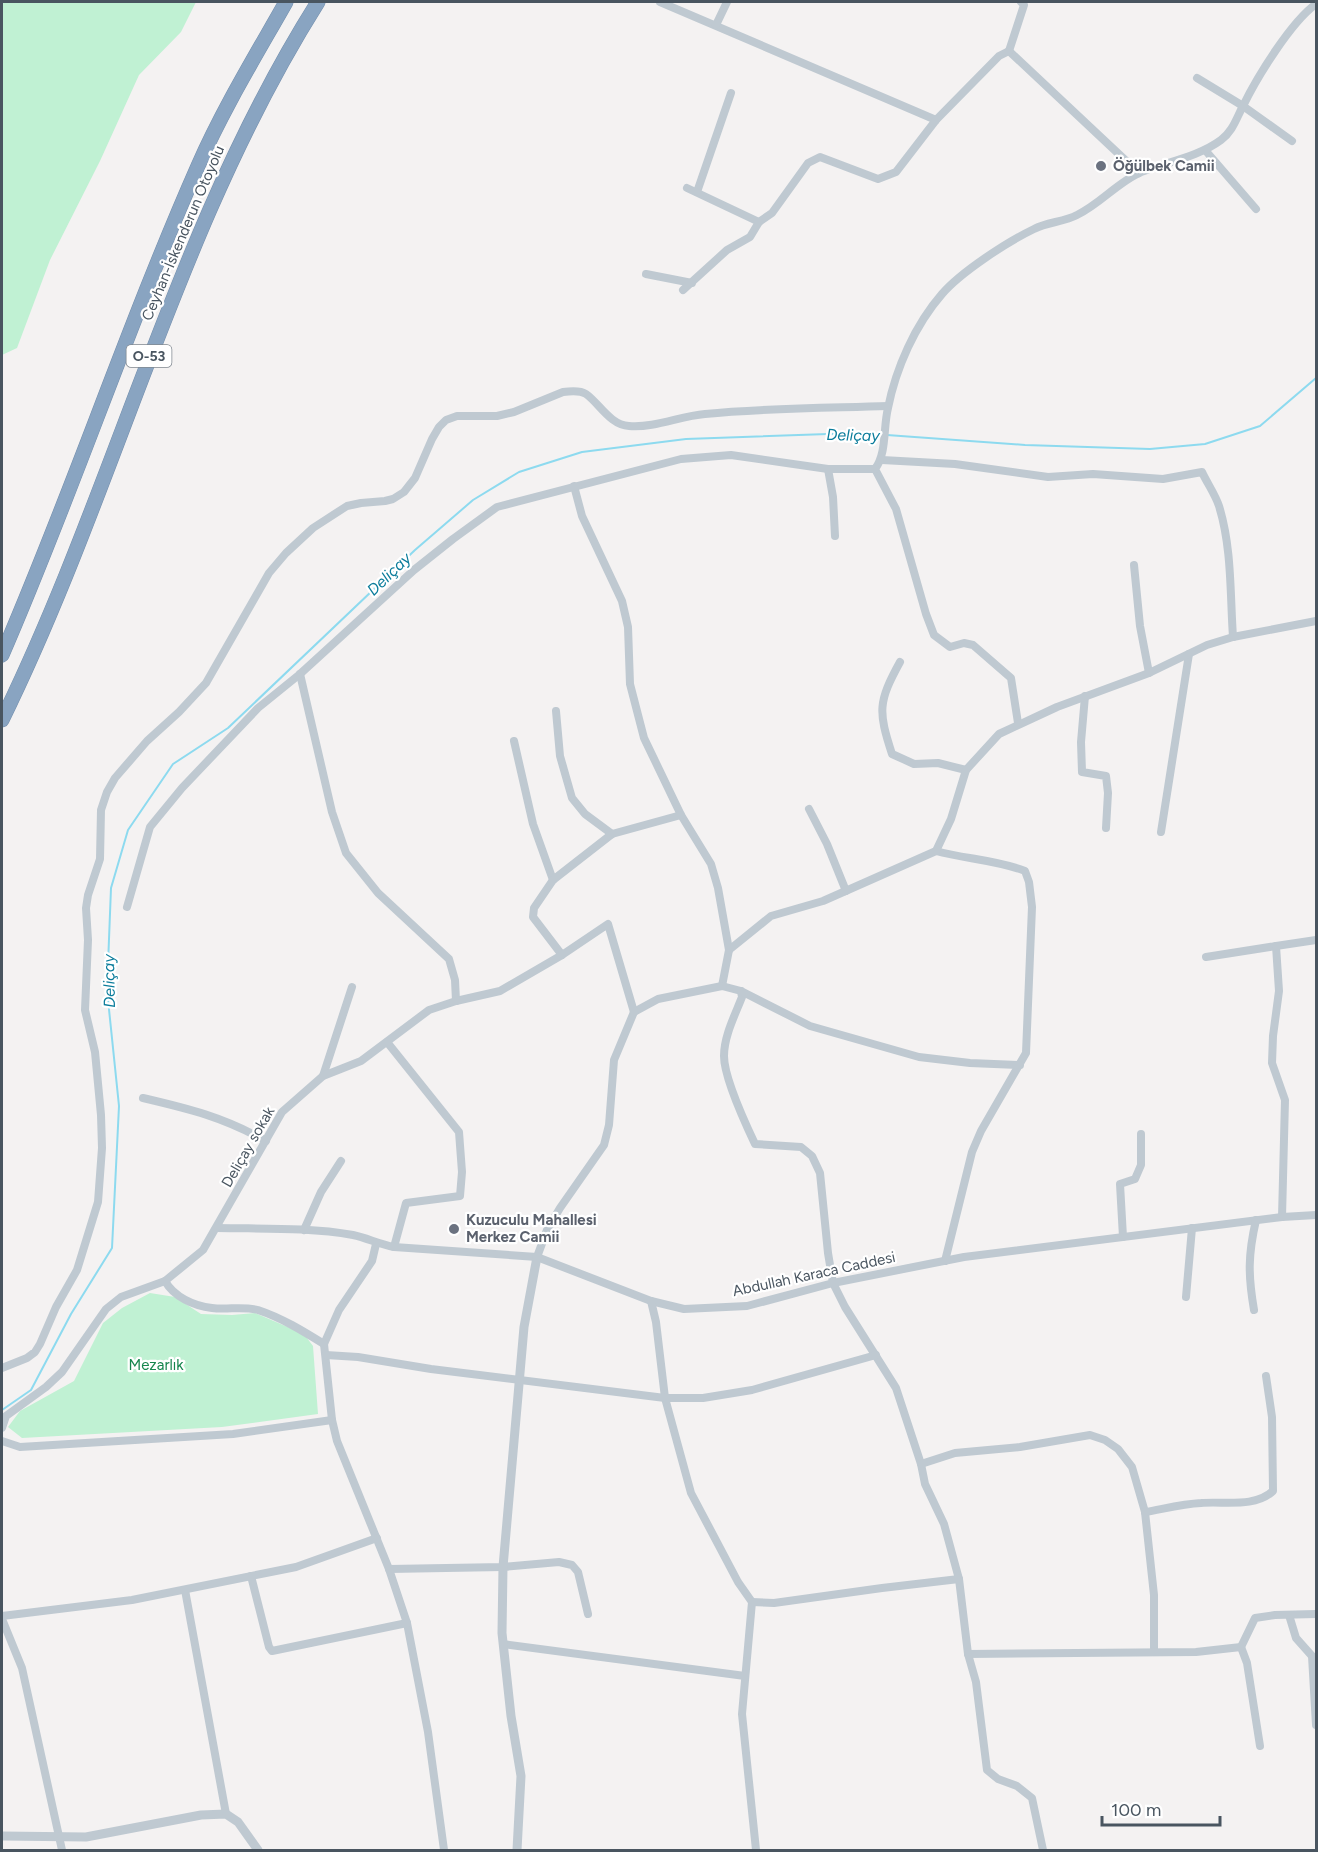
<svg xmlns="http://www.w3.org/2000/svg" width="1318" height="1852" font-family="Figtree,sans-serif">
  <rect width="100%" height="100%" fill="#f4f2f2"/>
  <g fill="#c0f1d3">
    <polygon points="2,2 196,2 181,32 139,75 100,161 50,260 17,348 2,355"/>
    <polygon points="150,1293 175,1297 201,1314 232,1315 255,1313 304,1334 313,1346 318,1414 222,1427 22,1438 8,1427 20,1411 74,1381 103,1323 122,1308"/>
  </g>
  <g fill="none" stroke-linecap="round" stroke-linejoin="round">
    <g stroke="#8ddaef" stroke-width="2">
      <polyline points="887,435 1025,445 1150,449 1205,444 1260,426 1316,378"/>
      <polyline points="2,1410 31,1390 71,1314 112,1248 119,1106 107,990 111,888 128,830 173,764 228,728 415,550 473,500 519,472 582,452 686,439 857,433 881,435"/>
    </g>
    <defs>
      <g id="motorway">
        <path d="M 2,655 C 72,494 127,327 198,166 C 223,109 256,55 286,2"/>
        <path d="M 2,720 C 117,485 177,225 318,2"/>
      </g>
    </defs>
    <use href="#motorway" stroke="#748fad" stroke-width="15"/>
    <g stroke="#bfc9d1" stroke-width="8">
      <polyline points="660,2 936,120"/>
      <polyline points="716,25 727,2"/>
      <polyline points="1009,51 1139,173"/>
      <polyline points="1009,51 1024,5 1021,2"/>
      <polyline points="1197,78 1243,106 1292,141"/>
      <polyline points="1205,150 1256,209"/>
      <polyline points="697,192 731,93"/>
      <polyline points="759,222 772,213 808,163 820,157 878,179 896,172 936,120 999,56 1009,51"/>
      <polyline points="646,274 692,283"/>
      <polyline points="683,290 727,250 750,237 759,222 687,188"/>
      <path d="M 882,460 L 955,464 L 1048,477 L 1093,474 L 1163,479 L 1202,472 C 1207,483 1215,494 1219,506 C 1232,548 1230,594 1233,637"/>
      <polyline points="828,469 833,497 835,536"/>
      <polyline points="574,486 582,516 622,601 628,627 630,684 644,738 681,815 711,864 718,888 729,950"/>
      <polyline points="1134,565 1140,626 1149,673"/>
      <path d="M 900,662 C 878,702 878,711 892,754 L 914,764 L 938,763 L 966,770"/>
      <polyline points="300,674 332,812 346,853 378,893 449,959 455,980 456,1001"/>
      <polyline points="1085,696 1081,742 1082,772 1106,776 1108,793 1106,828"/>
      <polyline points="556,711 560,756 572,798 585,814 612,834"/>
      <path d="M 1018,723 L 1011,678 L 973,645 L 964,643 L 950,647 L 934,635 L 926,614 L 896,509 L 875,469 C 887,453 883,428 888,408 C 896,368 915,325 942,294 C 961,272 1007,242 1034,229 C 1047,222 1064,222 1077,215 C 1100,204 1118,182 1141,172 C 1167,162 1198,157 1221,140 C 1233,131 1236,119 1243,106 C 1257,77 1291,22 1316,4"/>
      <polyline points="514,741 533,824 553,880"/>
      <polyline points="809,809 827,844 846,891"/>
      <polyline points="1161,832 1189,654"/>
      <path d="M 936,851 C 965,859 997,860 1025,871 L 1029,882 L 1032,907 L 1026,1053 L 981,1131 L 972,1152 L 945,1261"/>
      <polyline points="127,907 150,827 182,788 258,708 300,674 414,570 453,539 497,507 681,459 731,455 828,469 875,469"/>
      <polyline points="562,955 533,917 534,908 553,880 612,834 681,815"/>
      <polyline points="1206,957 1276,946"/>
      <polyline points="722,986 729,950 771,916 823,901 936,851 951,819 966,770 999,734 1057,707 1149,673 1207,645 1233,637 1316,621"/>
      <path d="M 741,991 L 742,997 C 735,1015 724,1036 724,1056 C 724,1077 746,1125 755,1144 L 801,1147 L 812,1156 L 820,1173 L 828,1253 L 833,1283 L 845,1307 L 896,1388 L 921,1464 L 925,1484 L 944,1524 L 959,1579 L 968,1654 L 976,1682 L 987,1770 L 998,1779 L 1017,1786 L 1032,1798 L 1043,1850"/>
      <polyline points="387,1042 459,1132 462,1172 460,1196 406,1203 394,1247"/>
      <polyline points="323,1076 352,987"/>
      <path d="M 143,1098 C 190,1109 223,1117 266,1141"/>
      <polyline points="1282,1217 1285,1100 1272,1063 1273,1036 1279,991 1276,946 1316,940"/>
      <path d="M 217,1228 C 262,1229 309,1227 353,1235 C 367,1238 379,1244 394,1247 L 537,1257 L 651,1301 L 684,1309 L 747,1306 L 833,1283 L 964,1257 L 1282,1217 L 1316,1215"/>
      <polyline points="304,1230 321,1192 341,1161"/>
      <polyline points="1123,1237 1120,1184 1135,1179 1141,1165 1141,1134"/>
      <polyline points="376,1244 372,1261 339,1310 324,1344 332,1420 337,1441 389,1569 407,1623 428,1732 444,1850"/>
      <polyline points="537,1257 547,1230 560,1208 604,1145 609,1125 614,1060 634,1012 658,999 722,986 741,991 810,1026 919,1057 970,1063 1020,1065"/>
      <path d="M 165,1281 C 174,1297 194,1306 212,1308 C 227,1310 243,1306 258,1310 C 282,1318 303,1331 324,1344"/>
      <polyline points="1186,1297 1192,1228"/>
      <polyline points="651,1301 656,1322 665,1398 691,1493 738,1582 752,1602 742,1714 756,1850"/>
      <path d="M 1254,1310 C 1248,1275 1248,1255 1256,1220"/>
      <polyline points="326,1355 358,1357 431,1369 665,1398 703,1398 752,1390 876,1355"/>
      <path d="M 2,1368 L 27,1358 L 35,1352 L 40,1344 L 56,1307 L 77,1270 L 98,1202 L 102,1148 L 101,1115 L 95,1052 L 85,1010 L 88,940 L 86,908 L 88,895 L 100,859 L 101,810 L 107,792 L 115,778 L 147,741 L 179,712 L 206,683 L 269,573 L 286,553 L 313,528 L 347,506 L 361,503 L 385,501 L 393,499 L 404,492 L 415,478 L 432,439 L 439,427 L 446,420 L 457,416 L 497,416 L 514,412 L 563,392 C 570,391 580,390 586,394 C 599,403 610,425 629,426 C 655,428 680,416 705,414 C 766,408 827,408 888,406"/>
      <polyline points="2,1428 6,1416 46,1387 62,1372 106,1309 121,1297 165,1281 203,1250 282,1112 323,1076 361,1061 429,1010 456,1001 500,991 562,955 608,924 634,1012"/>
      <polyline points="2,1441 20,1447 233,1434 332,1420"/>
      <polyline points="921,1464 955,1453 1020,1447 1090,1435 1105,1440 1118,1449 1132,1467 1145,1512 1154,1595 1154,1652"/>
      <path d="M 1145,1512 C 1163,1509 1182,1504 1201,1503 C 1224,1501 1255,1508 1273,1491 L 1272,1417 L 1266,1376"/>
      <polyline points="389,1569 503,1567 559,1562 572,1565 578,1572 588,1614"/>
      <polyline points="251,1576 269,1647 272,1651 407,1623"/>
      <polyline points="185,1590 226,1814"/>
      <polyline points="752,1602 774,1603 882,1588 959,1579"/>
      <polyline points="1289,1615 1296,1638 1312,1656 1316,1725"/>
      <polyline points="2,1616 132,1600 296,1567 377,1538"/>
      <polyline points="2,1619 22,1668 62,1850"/>
      <polyline points="503,1644 745,1676"/>
      <polyline points="1241,1647 1247,1663 1260,1746"/>
      <polyline points="968,1654 1196,1652 1241,1647 1255,1618 1275,1615 1316,1614"/>
    </g>
    <g stroke="#bfc9d1" stroke-width="9">
      <polyline points="2,1836 86,1837 201,1815 226,1814 238,1822 258,1850"/>
      <polyline points="517,1850 521,1776 511,1716 502,1633 503,1567 524,1327 537,1257"/>
    </g>
    <use href="#motorway" stroke="#89a4c1" stroke-width="14"/>
  </g>
  <g fill="#6b7280" stroke="#fff" stroke-width="2">
    <circle cx="1101" cy="166" r="6"/>
    <circle cx="454" cy="1229" r="6"/>
  </g>
  <g text-anchor="middle" dominant-baseline="central" stroke-width="4.5" stroke-linejoin="round" paint-order="stroke">
    <rect fill="#fff" stroke="#808890" stroke-width="1.5" x="126.5" y="345" width="45" height="22" rx="4.5"/>
    <g font-size="14" font-weight="bold" fill="#495560">
      <text x="149" y="356">O-53</text>
    </g>
    <g font-size="15" font-weight="bold" fill="#5b616d" stroke="#fff" text-anchor="start">
      <text x="1113" y="166">Öğülbek Camii</text>
      <text x="466" y="1220">Kuzuculu Mahallesi<tspan x="466" dy="17">Merkez Camii</tspan></text>
    </g>
    <g font-size="15" fill="#495560" stroke="#fff">
      <text transform="translate(183 233) rotate(-67)">Ceyhan-İskenderun Otoyolu</text>
      <text transform="translate(248 1147) rotate(-60)">Deliçay sokak</text>
      <text transform="translate(814 1274) rotate(-12)">Abdullah Karaca Caddesi</text>
    </g>
    <g font-size="15" fill="#15854d" stroke="#fff">
      <text x="156" y="1365">Mezarlık</text>
    </g>
    <g font-size="16" font-style="italic" fill="#0a7c9b" stroke="#fff">
      <text transform="translate(853 435) rotate(1)">Deliçay</text>
      <text transform="translate(389 574) rotate(-44)">Deliçay</text>
      <text transform="translate(109 981) rotate(-91)">Deliçay</text>
    </g>
  </g>
  <rect width="1318" height="1852" fill="none" stroke="#495560" stroke-width="6"/>
  <path d="M1102 1816v9h118v-9" fill="none" stroke="#495560" stroke-width="3"/>
  <text x="1111" y="1816" font-size="18" fill="#495560" stroke="#ffffff" stroke-width="4.5" paint-order="stroke">100 m</text>
</svg>
